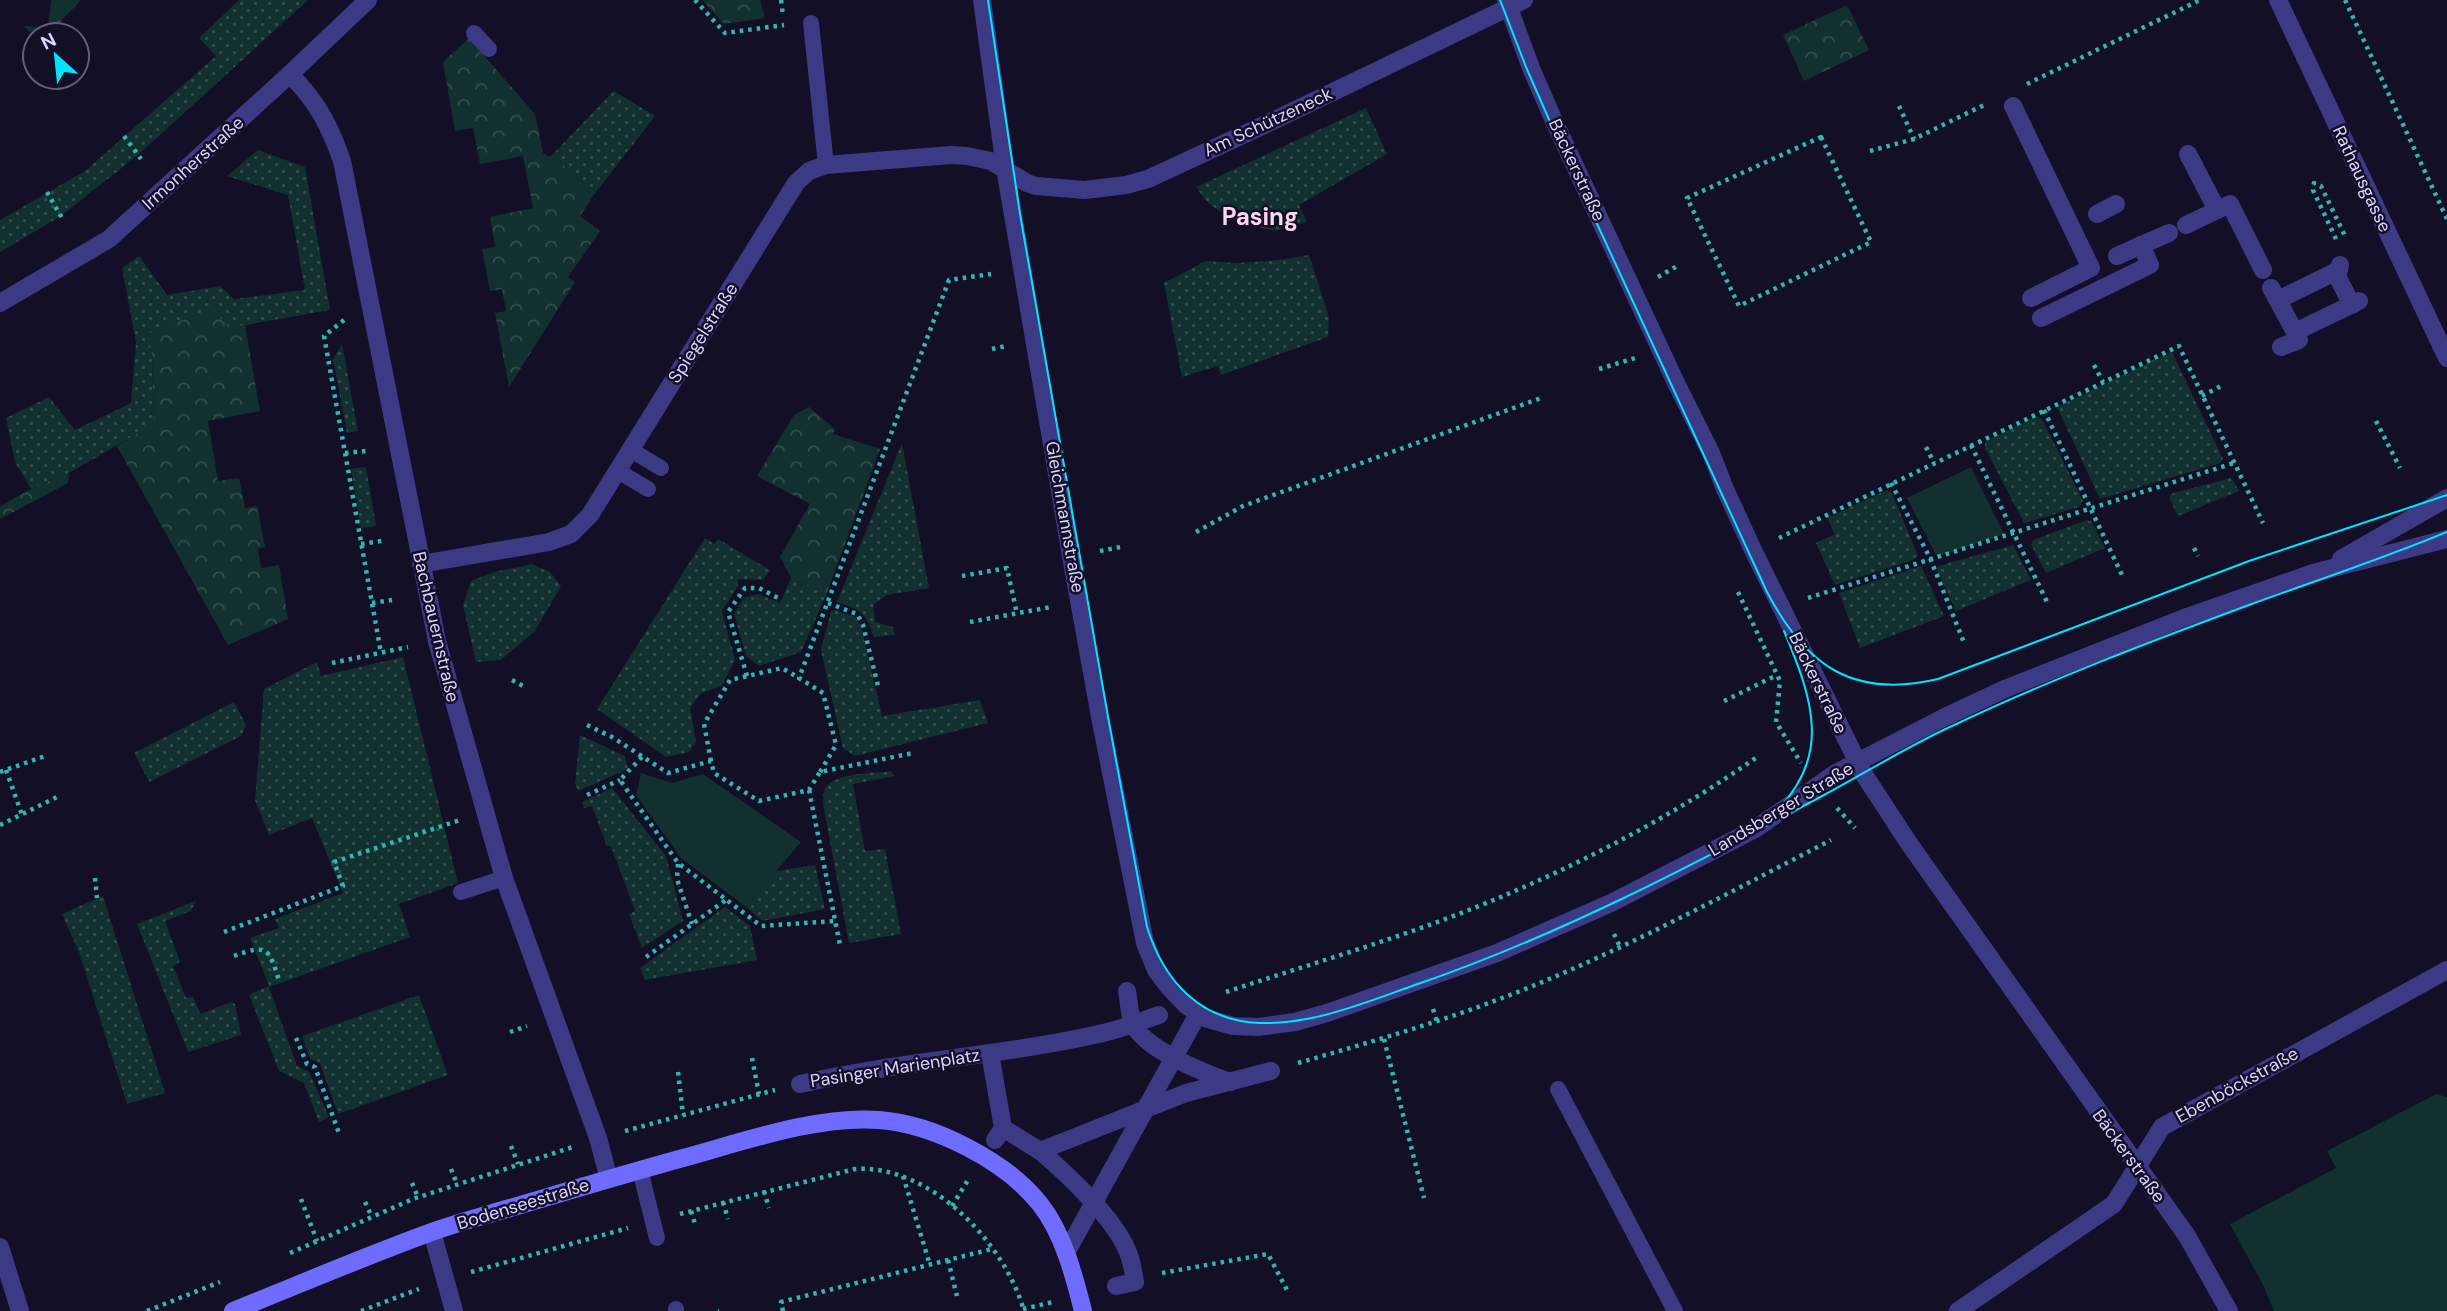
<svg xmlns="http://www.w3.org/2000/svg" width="2447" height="1311" font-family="'DM Sans',sans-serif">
  <defs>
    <pattern id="grass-dots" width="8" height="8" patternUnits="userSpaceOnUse" patternTransform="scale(1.75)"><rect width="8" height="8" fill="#12302f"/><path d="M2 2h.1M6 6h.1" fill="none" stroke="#344d4e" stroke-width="1.8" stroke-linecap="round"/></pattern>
    <pattern id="forest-crowns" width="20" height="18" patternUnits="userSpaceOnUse" patternTransform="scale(1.75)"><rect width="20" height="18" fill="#12302f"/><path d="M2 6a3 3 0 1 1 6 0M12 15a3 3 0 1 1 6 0" fill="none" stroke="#344d4e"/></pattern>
  </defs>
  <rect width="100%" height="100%" fill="#130f26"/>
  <g fill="url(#grass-dots)">
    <polygon points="239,0 308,0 138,155 61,216 0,252 0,220 85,171 216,56 199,38"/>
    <polygon points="614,91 655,116 593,196 553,154"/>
    <polygon points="1366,108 1387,154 1299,205 1307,222 1275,231 1234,221 1208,203 1196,187"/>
    <polygon points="258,150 305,167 330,310 229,328 148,333 152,355 154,424 69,473 31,489 15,462 6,418 49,397 75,430 131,403 136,342 122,268 139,256 167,295 220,286 234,299 305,290 288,195 227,176"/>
    <polygon points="1309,255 1329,317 1328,337 1221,375 1218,366 1182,377 1164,283 1206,261 1238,263 1279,260"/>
    <polygon points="342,344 358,431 347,433 333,359"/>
    <polygon points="2170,352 2173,354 2223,459 2220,463 2100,499 2057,407"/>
    <polygon points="2036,416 2042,419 2083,501 2079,507 2024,523 1985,448 1985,442"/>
    <path d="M 902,443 L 929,588 L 887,595 L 873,605 L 875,622 L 893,627 L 895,635 L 874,637 C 866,612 860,610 837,602 Z"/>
    <polygon points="366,467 376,526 361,528 351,469"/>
    <polygon points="2231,478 2239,491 2178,516 2170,500 2170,494"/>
    <polygon points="1887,490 1892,493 1918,556 1913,560 1835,585 1816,543 1835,534 1827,518"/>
    <polygon points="2087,520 2092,522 2105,548 2046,573 2031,545 2033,540"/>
    <polygon points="705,538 714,544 718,539 770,570 763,580 738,579 738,586 722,611 735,660 722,686 701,693 690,708 696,742 689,752 666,757 597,709"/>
    <polygon points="2013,545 2031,580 1956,611 1937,570 1938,566"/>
    <polygon points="532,564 550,572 561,586 535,631 501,660 476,662 463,605 471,581 495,572"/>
    <polygon points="1921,566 1944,616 1860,648 1839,593"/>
    <polygon points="791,578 827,593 801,652 759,666 746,656 734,614 744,598 758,594 780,603"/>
    <polygon points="835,610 855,617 861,626 882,716 980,700 988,723 855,756 843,748 821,650 831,611"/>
    <polygon points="403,657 458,883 399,904 410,937 269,987 297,1066 309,1072 329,1117 319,1122 304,1083 279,1071 249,995 269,986 250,938 279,928 275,919 343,893 312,818 269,835 255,800 264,689 317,662 321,676"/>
    <polygon points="234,702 246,725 241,736 149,782 134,753"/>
    <polygon points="580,735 625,756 628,769 578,791 575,783"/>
    <path d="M 891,771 L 895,776 L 853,784 L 865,851 L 885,849 L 901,934 L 849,943 L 823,804 C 823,799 823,792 826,787 C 835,773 875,773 891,771 Z"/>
    <polygon points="612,788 666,856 683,921 642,948 629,914 635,911 611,846 607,846 592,806 584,808 582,802"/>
    <polygon points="815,865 825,909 762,921 746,907 776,871"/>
    <polygon points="103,896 165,1093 127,1104 79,952 62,914"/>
    <polygon points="196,901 191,911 165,921 180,962 173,966 186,998 193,996 200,1014 231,1002 235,1004 241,1035 188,1052 137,924"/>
    <polygon points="725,907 750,926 757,960 645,980 640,968"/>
    <polygon points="419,995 448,1075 338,1114 320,1063 310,1059 302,1036"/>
  </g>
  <g fill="url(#forest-crowns)">
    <polygon points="51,0 81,0 48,35 35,35 35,38 24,26 48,28"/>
    <polygon points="702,0 760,0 765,18 724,24"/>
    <polygon points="1847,5 1869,50 1804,81 1783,35"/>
    <polygon points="469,38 535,114 543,153 550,157 553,154 593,196 580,216 600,231 568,277 575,282 509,387 495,313 506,311 502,289 490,291 482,249 495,247 490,217 533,208 523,156 480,164 473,128 455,131 443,62"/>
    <polygon points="213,309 229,328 245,325 260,411 208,421 218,481 239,478 245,508 257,506 265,547 258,549 261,568 279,565 288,619 228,645 117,446 154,423 152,355 148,333"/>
    <polygon points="809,407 835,429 833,434 880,449 827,593 791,578 780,557 810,504 757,476 794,415"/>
    <polygon points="69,473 68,483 0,519 0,506 31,489"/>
  </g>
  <g fill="#12302f">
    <polygon points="1971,467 2004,534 1937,557 1907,498"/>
    <polygon points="641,773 672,783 703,774 801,842 746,907 681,858 636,795"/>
    <polygon points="2436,1094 2447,1097 2447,1311 2274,1311 2263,1285 2230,1224 2336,1168 2327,1151"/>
  </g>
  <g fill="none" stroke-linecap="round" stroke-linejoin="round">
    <g stroke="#2fb8b0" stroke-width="4.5" stroke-dasharray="3.5 5" stroke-linecap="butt">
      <polyline points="695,0 725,33 784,25"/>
      <polyline points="781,0 783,15"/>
      <polyline points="2345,0 2447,219"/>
      <polyline points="2027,84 2200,0"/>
      <polyline points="1899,106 1914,139"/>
      <polyline points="124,136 141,159"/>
      <polygon points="1821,137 1871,242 1739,306 1687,198"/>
      <polyline points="1870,151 1914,139 1984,105"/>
      <polyline points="47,192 63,220"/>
      <polyline points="2336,239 2313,190 2314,183 2321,186 2345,236"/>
      <polyline points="1658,277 1679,265"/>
      <polyline points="344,320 324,336 381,653"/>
      <polyline points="992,349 1006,346"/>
      <polyline points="2094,365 2103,382"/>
      <polyline points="1599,369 1635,358"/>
      <polyline points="2202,396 2221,386"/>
      <polyline points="2044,410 2122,575"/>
      <polyline points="2376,421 2400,468"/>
      <polyline points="1971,445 2048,604"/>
      <polyline points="1926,447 1934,463"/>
      <polyline points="345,453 366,451"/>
      <polyline points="1891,483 1930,558 1965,645"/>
      <polyline points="1196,532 1243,506 1541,398"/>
      <polyline points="1779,538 2179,346 2263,523"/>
      <polyline points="361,544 382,541"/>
      <polyline points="2194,548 2198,556"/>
      <polyline points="1100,551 1121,547"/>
      <polyline points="962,576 1007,568 1017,614"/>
      <polyline points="1738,592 1780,681 1776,722 1801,763"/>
      <polyline points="1808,598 2234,463"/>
      <polyline points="372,603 392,600"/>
      <polyline points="828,603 857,614 863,625 879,690"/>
      <polyline points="970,622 1051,607"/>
      <polyline points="332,663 408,647"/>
      <polyline points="747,676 728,612 745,588 759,588 778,598"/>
      <polyline points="512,680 525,687"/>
      <polyline points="1724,701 1777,675"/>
      <polyline points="587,725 612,737 668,773 711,761 714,773 759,801 809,790 820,772 913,753"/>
      <polyline points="642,757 620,780 678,863 761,926 835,921"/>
      <polyline points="711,761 704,724 730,680 782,668 799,678"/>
      <polyline points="6,770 22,815"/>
      <polyline points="0,772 45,756"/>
      <polyline points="820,772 836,745 823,693 799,678 949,280 991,274"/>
      <polyline points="809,790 840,945"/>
      <polyline points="587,795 620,780"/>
      <polyline points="1837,808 1855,828"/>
      <polyline points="0,825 61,795"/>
      <polyline points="678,864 677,879 692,924"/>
      <polyline points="95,878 97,898"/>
      <polyline points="224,932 343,886 334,862 460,820"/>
      <polyline points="1614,934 1620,947"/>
      <path d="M 234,956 C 270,942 269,951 280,983"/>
      <polyline points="646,957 726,900"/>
      <path d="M 1226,992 C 1316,962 1408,936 1496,899 C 1587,861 1676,814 1757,757"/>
      <polyline points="1433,1009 1437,1022"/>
      <polyline points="510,1032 527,1026"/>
      <polyline points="296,1038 307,1064 315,1067 340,1136"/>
      <polyline points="1384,1039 1424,1198"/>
      <polyline points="752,1058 759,1094"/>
      <path d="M 1298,1063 C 1378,1040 1458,1017 1535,985 C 1637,943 1734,890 1831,840"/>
      <polyline points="678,1072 683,1115"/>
      <polyline points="625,1131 775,1090"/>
      <polyline points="511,1146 518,1164"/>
      <polyline points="451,1169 457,1184"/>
      <polyline points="903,1176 930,1265"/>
      <polyline points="412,1183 418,1197"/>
      <polyline points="764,1191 769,1208"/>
      <polyline points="301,1199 317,1241"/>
      <polyline points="365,1202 372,1217"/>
      <polyline points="723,1202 728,1219"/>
      <polyline points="952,1206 968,1180"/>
      <polyline points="691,1211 696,1227"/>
      <path d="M 680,1214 L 855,1169 C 930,1164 1005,1243 1024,1311"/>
      <polyline points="290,1253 413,1199 573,1147"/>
      <polyline points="948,1260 957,1296"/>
      <polyline points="471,1272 628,1228"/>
      <polyline points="1162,1273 1268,1254 1288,1292"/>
      <polyline points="1023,1309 1053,1302"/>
      <polyline points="147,1311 220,1282"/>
      <polyline points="361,1311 419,1289"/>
      <polyline points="718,1311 719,1311"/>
      <polyline points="783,1311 781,1302 992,1249"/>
    </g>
    <g stroke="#3d3a85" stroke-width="16">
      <polyline points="811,23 826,165"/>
      <polyline points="474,33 489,49"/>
      <polyline points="631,450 661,468"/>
      <polyline points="618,471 648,489"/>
      <polyline points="461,892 504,878"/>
      <polyline points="1558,1089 1675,1311"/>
      <polyline points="640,1170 657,1238"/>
      <polyline points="676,1309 676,1311"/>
    </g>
    <g stroke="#3d3a85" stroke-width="18">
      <polyline points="2013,106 2091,268 2031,298"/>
      <polyline points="2188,154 2217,210"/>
      <polyline points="2097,214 2116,204"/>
      <polyline points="2186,225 2230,204 2263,270"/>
      <polyline points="2117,256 2169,233"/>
      <polyline points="2335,272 2352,305"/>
      <polyline points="2271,288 2295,332 2359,301"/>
      <polyline points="2278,300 2339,270 2340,265"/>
      <polyline points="2041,318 2150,265 2141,245"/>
      <polyline points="2281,347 2299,340 2295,332"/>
      <path d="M 1127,991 C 1129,1001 1129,1014 1133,1023 C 1143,1049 1205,1073 1230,1082"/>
      <polyline points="990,1053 1003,1128 995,1140"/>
      <path d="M 800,1084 C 900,1061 1003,1056 1103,1033 C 1122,1029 1141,1021 1159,1015"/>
      <polyline points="1003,1128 1040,1151 1186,1093 1271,1071"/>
      <path d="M 1040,1151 C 1066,1173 1114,1218 1127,1250 C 1132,1260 1133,1271 1135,1282 L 1116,1286"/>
      <polyline points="1066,1253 1198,1014"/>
    </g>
    <g stroke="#3d3a85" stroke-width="18">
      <polyline points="982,0 1005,168 1071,556 1100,717 1145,943 1156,970 1168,986 1186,1005 1205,1018 1233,1026 1258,1027 1295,1022 1327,1013 1497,953 1611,903 1755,829 1836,773 1945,717 2007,688 2184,618 2313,573 2447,539"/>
      <polyline points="1506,0 1531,68 1554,121 1677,385 1711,453 1725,489 1753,550 1863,773 1908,842 2187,1236 2229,1311"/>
      <polyline points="2278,0 2447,358"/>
      <path d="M 290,74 C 317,102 329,124 342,161 L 437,641 L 504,878 L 598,1138 L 609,1179"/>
      <polyline points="0,303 109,239 290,74 368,0"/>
      <polyline points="2341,559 2447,498"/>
      <polyline points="421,564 549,542 571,534 590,515 796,183 809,171 826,165 951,155 967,156 991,161 1027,183 1036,186 1085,190 1126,185 1148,179 1262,126 1524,0"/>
      <polyline points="432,1232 454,1311"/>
      <polyline points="0,1247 20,1311"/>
      <polyline points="1958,1311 2114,1204 2162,1127 2447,970"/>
    </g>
    <path stroke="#6f6bff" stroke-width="18" d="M 233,1311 C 298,1285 363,1257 429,1233 C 456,1223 483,1216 510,1208 C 568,1191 625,1174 683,1158 C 742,1142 818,1115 879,1120 C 934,1124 1006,1161 1040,1204 C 1063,1233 1074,1275 1083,1311"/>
    <g stroke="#00e5ff" stroke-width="2">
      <path d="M 988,0 L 1020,214 L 1108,717 L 1147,927 C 1164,981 1200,1021 1260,1023 C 1312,1025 1367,1002 1415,985 C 1558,936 1691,866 1824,795 C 1867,772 1908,746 1952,726 C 2049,680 2149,642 2249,605 C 2315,581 2382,559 2447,532"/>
      <path d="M 1500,0 L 1526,67 L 1551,124 L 1767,592 C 1806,666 1853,699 1938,679 L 2249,561 L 2447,495"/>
      <path d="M 1770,817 C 1834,759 1813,700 1784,631"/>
    </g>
  </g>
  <g text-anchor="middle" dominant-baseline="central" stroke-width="5" stroke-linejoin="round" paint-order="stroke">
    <g font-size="18" fill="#d9d4ff" stroke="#130f26">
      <text transform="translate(1268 122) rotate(-25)">Am Schützeneck</text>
      <text transform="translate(193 163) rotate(-42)">Irmonherstraße</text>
      <text transform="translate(1577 170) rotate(65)">Bäckerstraße</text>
      <text transform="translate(2362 179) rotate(65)">Rathausgasse</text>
      <text transform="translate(703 333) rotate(-58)">Spiegelstraße</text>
      <text transform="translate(1065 517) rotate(80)">Gleichmannstraße</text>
      <text transform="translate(436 627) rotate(77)">Bachbauernstraße</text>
      <text transform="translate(1818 683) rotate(64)">Bäckerstraße</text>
      <text transform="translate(1781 809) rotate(-31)">Landsberger Straße</text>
      <text transform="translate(895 1068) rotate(-9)">Pasinger Marienplatz</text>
      <text transform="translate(2237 1085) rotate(-29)">Ebenböckstraße</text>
      <text transform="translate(2129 1156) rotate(54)">Bäckerstraße</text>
      <text transform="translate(523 1204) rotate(-17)">Bodenseestraße</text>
    </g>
    <g font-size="24" font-weight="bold" fill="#ffd6f0" stroke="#130f26">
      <text x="1260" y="216">Pasing</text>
    </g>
  </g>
  <g transform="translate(56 56) rotate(333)"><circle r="33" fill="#130f26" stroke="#625e7d" stroke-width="2"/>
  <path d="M0-5L12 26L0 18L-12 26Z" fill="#00e5ff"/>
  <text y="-10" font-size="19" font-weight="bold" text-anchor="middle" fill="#d9d4ff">N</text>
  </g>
</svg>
